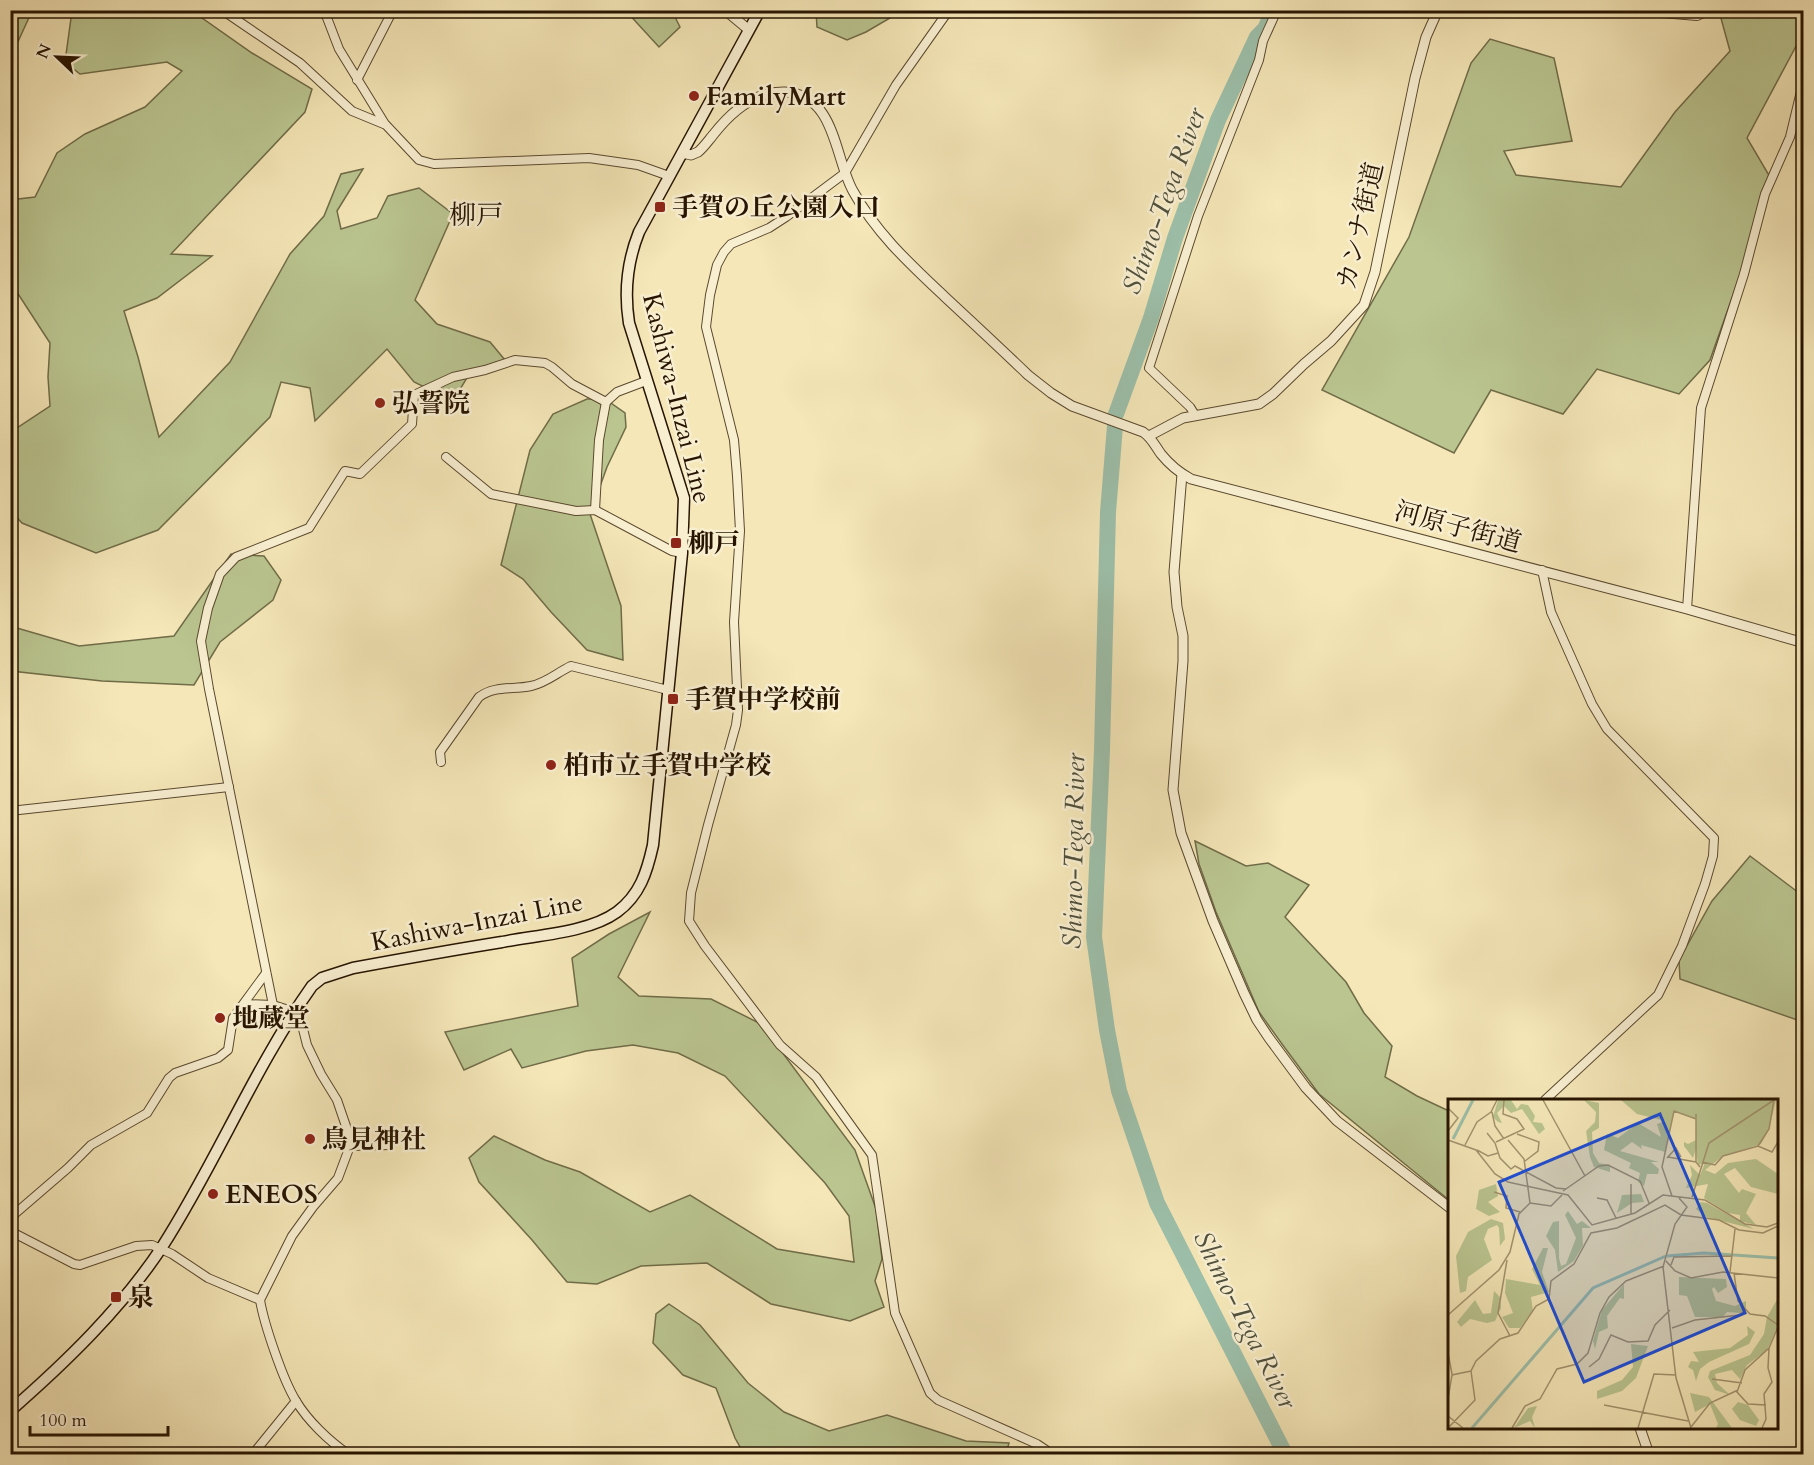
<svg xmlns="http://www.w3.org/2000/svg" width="1814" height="1465" font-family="Cardo,'Noto Serif JP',serif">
  <rect width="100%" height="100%" fill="#f5e7b8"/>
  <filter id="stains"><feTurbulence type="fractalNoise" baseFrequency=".00333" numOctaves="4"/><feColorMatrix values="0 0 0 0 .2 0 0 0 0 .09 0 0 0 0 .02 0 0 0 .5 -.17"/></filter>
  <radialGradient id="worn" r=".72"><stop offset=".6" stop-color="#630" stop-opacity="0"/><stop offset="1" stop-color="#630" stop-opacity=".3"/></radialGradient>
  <g fill="#bac590" stroke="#706c48" stroke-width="1.5">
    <polygon points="11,10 32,11 11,57 10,11"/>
    <polygon points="72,11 192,11 252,53 312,89 305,112 171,254 212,256 157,298 124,311 138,357 159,437 230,362 290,254 324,216 341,174 363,169 337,211 341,229 377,218 388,196 419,188 453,214 415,300 437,324 490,342 505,360 468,376 453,401 414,382 387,349 315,421 310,388 281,382 270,417 158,530 96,553 22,523 11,511 11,432 50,406 48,377 50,343 11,283 10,200 35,197 57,153 85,134 145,107 182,71 167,62 80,74 65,62"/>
    <polygon points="626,11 672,11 680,27 659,47"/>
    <polygon points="816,11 816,10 902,11 866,32 847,40 817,27"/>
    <polygon points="1719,11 1796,11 1802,35 1747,138 1773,182 1710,360 1679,394 1597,369 1563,414 1491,390 1454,453 1322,390 1409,237 1471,63 1490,39 1554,58 1572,141 1504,151 1516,175 1621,187 1675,112 1730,51"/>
    <polygon points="587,399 605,399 625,413 626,427 607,467 590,514 621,606 623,660 587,650 551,612 523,579 501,565 530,450 553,414"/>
    <polygon points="231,554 264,556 281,580 273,600 220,642 194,685 102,681 11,671 10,626 79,646 174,636"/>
    <polygon points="1195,841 1246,866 1268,863 1309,885 1285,917 1346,982 1364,1013 1392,1046 1385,1077 1417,1096 1449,1111 1449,1200 1319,1094 1282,1044 1259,1012 1216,912 1199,864"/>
    <polygon points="1750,856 1803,896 1803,1022 1680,979 1679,960 1712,901"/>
    <polygon points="650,912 618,977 639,996 711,999 761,1024 855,1150 876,1209 882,1259 875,1281 884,1307 850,1321 771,1304 707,1263 641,1266 597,1284 567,1282 532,1240 479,1182 469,1158 494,1136 545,1160 580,1172 650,1212 690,1195 777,1249 854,1262 849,1216 825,1183 725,1076 678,1053 633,1045 586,1051 522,1068 511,1049 464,1070 445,1032 578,1006 572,958 609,934"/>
    <polygon points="669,1304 700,1325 748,1383 784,1412 829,1431 887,1415 966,1441 1009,1443 1006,1454 744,1454 735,1438 716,1388 683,1375 653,1343 656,1314"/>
  </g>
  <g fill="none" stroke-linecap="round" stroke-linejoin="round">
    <g stroke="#9dc0ab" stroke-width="16">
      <polyline points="1116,414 1151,318 1175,238 1218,120 1257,37 1265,29 1273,11"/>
      <polyline points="1115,426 1108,512 1102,750 1094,937 1107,1030 1119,1091 1157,1203 1285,1454"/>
    </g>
    <defs>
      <g id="minor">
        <polyline points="222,10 300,63 352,111 386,125 419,160 434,164 589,158 638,165 669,176"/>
        <polyline points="324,10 339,49 385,124"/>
        <polyline points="949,10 896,85 845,173 786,217 769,228 731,244 724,252 717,265 710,295 706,327 734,440 737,476 740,531 734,622 738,710 736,725 708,825 691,893 689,921 705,946 780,1045 816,1077 872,1155 895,1313 930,1393 938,1400 1037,1444 1052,1454"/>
        <polyline points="1626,10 1697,16 1710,10"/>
        <polyline points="1801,10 1804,20"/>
        <polyline points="357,80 393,10"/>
        <polyline points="1195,415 1190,407 1149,368 1198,216 1259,60 1263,41 1277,10"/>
        <polyline points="446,457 491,494 576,511 595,510 672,551 682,553"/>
        <polyline points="595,510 599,440 606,402"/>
        <polyline points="1542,570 1551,612 1592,704 1607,729 1714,838 1713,856 1705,884 1682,946 1658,995 1545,1100"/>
        <polyline points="1687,609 1701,408 1744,274 1765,194 1790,137 1804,79"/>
        <path d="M 441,762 L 440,752 L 479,697 C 495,685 513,690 531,686 C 546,683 558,672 571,666 L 668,690"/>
        <polyline points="10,811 229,787"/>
        <polyline points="245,1004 273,1005 295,1012 302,1025 307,1045 321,1074 337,1100 348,1132 350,1146 338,1178 313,1207 292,1236 260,1300"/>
        <polyline points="273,1005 209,689 201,641 208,608 220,574 236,557 309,528 345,471 360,474 412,424 414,395 453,377 485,370 515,360 545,363 552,367 572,384 606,402 617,392 646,381"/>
        <polyline points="350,1146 390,1145"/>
        <polyline points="10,1218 68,1168 91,1145 147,1113 169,1078 175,1073 218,1058 228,1050 233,1018 266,973"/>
        <path d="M 10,1231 L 74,1264 L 80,1265 L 136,1246 L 152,1245 L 172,1254 L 208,1278 L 260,1300 C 264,1324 283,1380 296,1401 C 308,1421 329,1441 348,1454"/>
        <polyline points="125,1454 128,1454"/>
        <polyline points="253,1454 296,1401"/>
      </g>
      <g id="tertiary">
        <polyline points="725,10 749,30"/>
        <path d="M 682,153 L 691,155 L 698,152 C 704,147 708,141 713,135 C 730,113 755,91 785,92 C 836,95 834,157 853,191 C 876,233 910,264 945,297 C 973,323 1001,349 1028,375 L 1051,393 L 1072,406 L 1143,432 C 1152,438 1155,446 1161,454 C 1169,464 1180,473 1191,479 L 1687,609 L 1804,643"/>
        <polyline points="1149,436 1183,418 1259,404 1273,394 1304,364 1331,341 1364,305 1375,272 1415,78 1426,37 1438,10"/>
        <polyline points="1182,474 1174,572 1177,607 1183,636 1183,661 1173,790 1181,833 1213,921 1244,993 1257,1020 1269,1038 1306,1088 1337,1121 1450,1208"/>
        <polyline points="1640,1428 1649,1454"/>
      </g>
      <path id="secondary" d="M 10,1411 C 66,1362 121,1309 162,1247 C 216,1163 254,1068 312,986 L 322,978 L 353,968 C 402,959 452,950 502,942 C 536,935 588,933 617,912 C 640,895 647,872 653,845 L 682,553 L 684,498 L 629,323 C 624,291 627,262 639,232 L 760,10"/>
    </defs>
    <use href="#minor" stroke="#5a492e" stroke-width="10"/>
    <use href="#tertiary" stroke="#5a492e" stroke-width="11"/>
    <use href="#secondary" stroke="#271400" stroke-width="13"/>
    <use href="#minor" stroke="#f8efd1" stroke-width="8"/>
    <use href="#tertiary" stroke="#f8efd1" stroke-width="9"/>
    <use href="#secondary" stroke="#f8efd1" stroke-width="10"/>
  </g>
  <g fill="#8f2418" stroke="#f8efd1" stroke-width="2">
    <circle cx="694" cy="96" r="6"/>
    <rect x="654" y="201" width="12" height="12" rx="3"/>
    <circle cx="380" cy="403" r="6"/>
    <rect x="670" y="537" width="12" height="12" rx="3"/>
    <rect x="667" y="693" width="12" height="12" rx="3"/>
    <circle cx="551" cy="765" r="6"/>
    <circle cx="220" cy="1018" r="6"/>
    <circle cx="310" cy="1139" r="6"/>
    <circle cx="213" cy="1194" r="6"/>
    <rect x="110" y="1291" width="12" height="12" rx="3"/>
  </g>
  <g text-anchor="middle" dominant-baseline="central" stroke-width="5" stroke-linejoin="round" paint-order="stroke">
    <g font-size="26" font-weight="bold" fill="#271400" stroke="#f8efd1" text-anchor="start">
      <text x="706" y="96">FamilyMart</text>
      <text x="672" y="207">手賀の丘公園入口</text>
      <text x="392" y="403">弘誓院</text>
      <text x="688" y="543">柳戸</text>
      <text x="685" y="699">手賀中学校前</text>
      <text x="563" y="765">柏市立手賀中学校</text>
      <text x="232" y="1018">地蔵堂</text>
      <text x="322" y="1139">鳥見神社</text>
      <text x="225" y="1194">ENEOS</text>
      <text x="128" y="1297">泉</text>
    </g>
    <g font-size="26" fill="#271400" stroke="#f8efd1">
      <text transform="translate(1360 226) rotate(-77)">カンナ街道</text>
      <text transform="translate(677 398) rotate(76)">Kashiwa-Inzai Line</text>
      <text transform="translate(1458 527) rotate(15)">河原子街道</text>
      <text transform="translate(477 922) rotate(-11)">Kashiwa-Inzai Line</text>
    </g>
    <g font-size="27" font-style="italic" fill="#50503c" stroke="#f8efd1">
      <text transform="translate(1164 201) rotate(-70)">Shimo-Tega River</text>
      <text transform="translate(1074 851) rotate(-89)">Shimo-Tega River</text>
      <text transform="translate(1245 1320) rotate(63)">Shimo-Tega River</text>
    </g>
    <g font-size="27" fill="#271400" stroke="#f8efd1">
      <text x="476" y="215">柳戸</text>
    </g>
  </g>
  <g transform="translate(1448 1099)">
    <rect width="330" height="330" fill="#f5e7b8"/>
    <path d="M 50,1 L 63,1 L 69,10 L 73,5 L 80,6 L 87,17 L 85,23 L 94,24 L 97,30 L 91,35 L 74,10 L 63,14 L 56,7 L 49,14 L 54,24 L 50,23 L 45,18 ZM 136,1 L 151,4 L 151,29 L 144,33 L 145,54 L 151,64 L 162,66 L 162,73 L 146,68 L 142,58 L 138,32 L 147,23 L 148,13 ZM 173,1 L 328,1 L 321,30 L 313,45 L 275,57 L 257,71 L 267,75 L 280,64 L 308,60 L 330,75 L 330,95 L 303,88 L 287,69 L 276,75 L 291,94 L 294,90 L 308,95 L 298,114 L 308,126 L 292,122 L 292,116 L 280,114 L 256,99 L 260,85 L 238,89 L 244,76 L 242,66 L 252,76 L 257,64 L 250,66 L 248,50 L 245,59 L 236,47 L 236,43 L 240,45 L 248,41 L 248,20 L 226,12 L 217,53 L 193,46 L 194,50 L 184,43 L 172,52 L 211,63 L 203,63 L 211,70 L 210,75 L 199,75 L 196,87 L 190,83 L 192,74 L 181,69 L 183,64 L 156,51 L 159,35 L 170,39 L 190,24 L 213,38 L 209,25 L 218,22 L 189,15 ZM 48,85 L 50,97 L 40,103 L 52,113 L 41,117 L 28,110 L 31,91 ZM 193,95 L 196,103 L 184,104 L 169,114 L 174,96 ZM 253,103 L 259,104 L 306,130 L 258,118 L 248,110 ZM 120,112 L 129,125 L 134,122 L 143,129 L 134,129 L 135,146 L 126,162 L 110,173 L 107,151 L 98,137 L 105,123 L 111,122 L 111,159 L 113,167 L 118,165 L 128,139 L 117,116 ZM 43,120 L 55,124 L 57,140 L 52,147 L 51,129 L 49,126 L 40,130 L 36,140 L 44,161 L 20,178 L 18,192 L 12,194 L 8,157 L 20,133 ZM 95,149 L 100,149 L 94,173 L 101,193 L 83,198 L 85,212 L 72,229 L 61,229 L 54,218 L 65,214 L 57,194 L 58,180 L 92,186 L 84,170 ZM 231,178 L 278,180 L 279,188 L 270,194 L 266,188 L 264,190 L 268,202 L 287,207 L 298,202 L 298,211 L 293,214 L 279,213 L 275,218 L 247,218 L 239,197 L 231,196 ZM 176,185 L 176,200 L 172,199 L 159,217 L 160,229 L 151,233 L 147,250 L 145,242 L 154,211 ZM 46,192 L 52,198 L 53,209 L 47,222 L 39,224 L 22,220 L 13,228 L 9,223 L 27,201 L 35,215 L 43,214 ZM 330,199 L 329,229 L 319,251 L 299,266 L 292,280 L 284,271 L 267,275 L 269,284 L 282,296 L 267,291 L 260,278 L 262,272 L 302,256 L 316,235 L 319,218 ZM 299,227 L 307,233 L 301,245 L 261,263 L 252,270 L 248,282 L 245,271 L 240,268 L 243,262 L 251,263 L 245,253 L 282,249 L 300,236 ZM 183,245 L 200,247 L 188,279 L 174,292 L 149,300 L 149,292 L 174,281 L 185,268 ZM 242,294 L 261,298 L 284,329 L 268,329 L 270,325 L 262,305 L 247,313 ZM 290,303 L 300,306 L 311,321 L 308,327 L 292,321 L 284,310 ZM 89,307 L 84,318 L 87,329 L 82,322 L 66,329 L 80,309 Z" fill="#bac590"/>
    <path fill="none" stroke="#9dc0ab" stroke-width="3" d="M 5,40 L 25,1M 219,157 L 256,154 L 330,159M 24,329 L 145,189 L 218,157"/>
    <path fill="none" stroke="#a3936e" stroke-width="1.5" d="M 95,1 L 137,77M 0,9 L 10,19 L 0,32M 44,13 L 47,27 L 56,40M 248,20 L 248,63 L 252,68M 39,34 L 47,44 L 52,59 L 63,70 L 67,67 L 108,89 L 118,90M 69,35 L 91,43 L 90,52 L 77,62M 0,41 L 28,51 L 47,75 L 60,83 L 120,96 L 144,126 L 187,114 L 215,96 L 257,101 L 297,125 L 319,128 L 330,124M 48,43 L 76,30 L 69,20 L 55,15 L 56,1M 17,46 L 29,23 L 43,13 L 49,1M 310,47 L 321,30 L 326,1M 29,51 L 40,57 L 50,54M 220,58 L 248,63M 219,59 L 228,49 L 233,58M 254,63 L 267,66 L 275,57 L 310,47 L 324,53 L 330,43M 183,85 L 183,116M 115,92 L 151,67 L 160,66 L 192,82 L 201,104M 46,93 L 59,97 L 58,109 L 72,113M 224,97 L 214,68 L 226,12 L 248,20 L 248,15M 244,98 L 261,44 L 326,1M 149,99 L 159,101 L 168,119M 231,99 L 239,108 L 227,125 L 215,168 L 228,279 L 243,329M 82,104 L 103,107 L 114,96M 59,161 L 50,214 L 62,237M 218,162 L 227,172 L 243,179 L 275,173 L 330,179M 223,166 L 226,158 L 284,157M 282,173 L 287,130M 286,174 L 290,202 L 302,215 L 317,217 L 330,226M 0,216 L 51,171 L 62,153 L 71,115 L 82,104 L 76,60 L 60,41M 224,229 L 247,221 L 292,216 L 298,210M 0,254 L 4,275M 141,268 L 151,260 L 163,236 L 180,243 L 200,242 L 207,226 L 222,211M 264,280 L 294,284M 0,300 L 4,276 L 23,272M 156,306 L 240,322M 318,306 L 300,305 L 289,293 L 297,271 L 321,249 L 330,228M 0,317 L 15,329M 243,328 L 262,304 L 290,291M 0,329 L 27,301 L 23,272 L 28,262 L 52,240 L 70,234 L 88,207 L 101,200 L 103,182 L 126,165 L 143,134 L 169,129 L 217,106 L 233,116 L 271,121 L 291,131 L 315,134 L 330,127M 64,329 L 77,307 L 92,300 L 109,270 L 129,265 L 140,254 L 152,214 L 161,198 L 178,182 L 216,167M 190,329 L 206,275 L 228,276M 314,329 L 318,320 L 316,295 L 324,283 L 320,269 L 321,249"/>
    <path fill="#1d4ed8" fill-opacity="0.15" stroke="#1d4ed8" stroke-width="3" d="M 212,15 L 297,214 L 136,283 L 51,83 Z"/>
    <rect width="330" height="330" fill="none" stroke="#271400" stroke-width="3"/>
  </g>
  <rect width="1814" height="1465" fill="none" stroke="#f5e7b8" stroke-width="36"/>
  <rect x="12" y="12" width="1790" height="1441" fill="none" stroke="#271400" stroke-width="3"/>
  <rect x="18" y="18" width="1778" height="1429" fill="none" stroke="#271400" stroke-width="1.5"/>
  <g transform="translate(57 57) rotate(293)" stroke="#f8efd1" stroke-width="4.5" paint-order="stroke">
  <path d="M0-4.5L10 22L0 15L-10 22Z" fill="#271400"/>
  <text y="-9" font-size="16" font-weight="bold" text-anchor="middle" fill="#271400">N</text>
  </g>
  <path d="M30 1426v9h138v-9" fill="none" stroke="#271400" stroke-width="3"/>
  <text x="39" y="1426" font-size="18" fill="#271400" stroke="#f8efd1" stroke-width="4.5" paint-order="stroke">100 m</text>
  <rect width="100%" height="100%" filter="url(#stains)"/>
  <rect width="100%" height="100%" fill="url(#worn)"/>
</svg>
